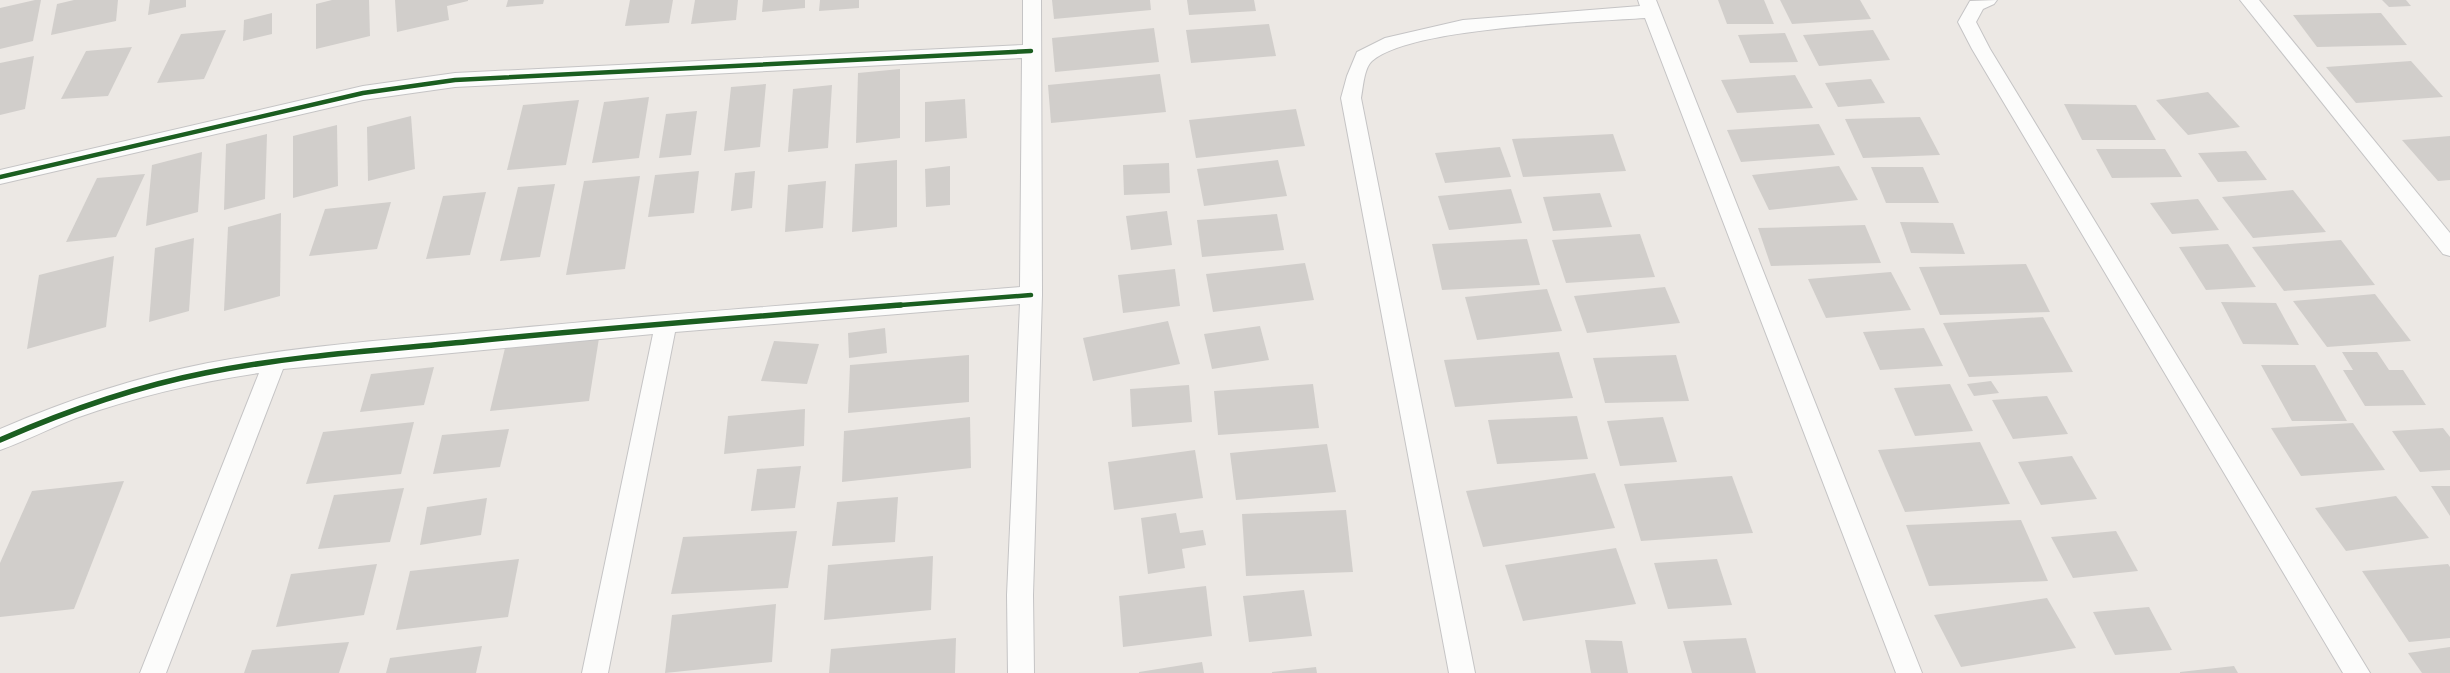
<svg xmlns="http://www.w3.org/2000/svg" width="2450" height="673" font-family="'Work Sans',sans-serif">
  <rect width="100%" height="100%" fill="#ece8e4"/>
  <g fill="#d1cecb">
    <polygon points="35,0 41,0 33,41 0,49 0,8"/>
    <polygon points="74,0 118,0 116,21 51,35 57,4"/>
    <polygon points="150,0 186,0 186,7 148,15"/>
    <polygon points="332,0 369,0 370,36 316,49 316,4"/>
    <polygon points="395,0 468,0 468,1 447,6 449,20 397,32"/>
    <polygon points="508,0 544,0 543,4 506,7"/>
    <polygon points="630,0 673,0 669,23 625,26"/>
    <polygon points="695,0 738,0 736,20 691,24"/>
    <polygon points="763,0 805,0 805,8 762,12"/>
    <polygon points="820,0 859,0 859,8 819,11"/>
    <polygon points="1052,0 1150,0 1151,10 1054,19"/>
    <polygon points="1187,0 1254,0 1256,11 1189,15"/>
    <polygon points="1718,0 1764,0 1774,24 1727,24"/>
    <polygon points="1780,0 1860,0 1871,19 1792,24"/>
    <polygon points="2382,0 2406,0 2411,6 2389,7"/>
    <polygon points="272,13 272,34 243,41 244,20"/>
    <polygon points="2381,13 2407,45 2317,47 2293,15"/>
    <polygon points="1269,24 1276,56 1191,63 1186,30"/>
    <polygon points="1154,28 1159,62 1055,72 1052,38"/>
    <polygon points="226,30 204,79 157,83 181,34"/>
    <polygon points="1873,30 1890,60 1819,66 1803,35"/>
    <polygon points="1785,33 1798,62 1750,63 1738,35"/>
    <polygon points="132,47 108,96 61,99 86,51"/>
    <polygon points="34,56 25,109 0,115 0,63"/>
    <polygon points="2411,61 2443,97 2356,103 2326,67"/>
    <polygon points="900,69 900,138 856,143 858,73"/>
    <polygon points="1160,74 1166,112 1051,123 1048,85"/>
    <polygon points="1795,75 1813,108 1737,113 1721,80"/>
    <polygon points="1871,79 1885,103 1838,107 1825,83"/>
    <polygon points="766,84 760,147 724,151 731,87"/>
    <polygon points="832,85 828,148 788,152 793,89"/>
    <polygon points="2208,92 2240,127 2188,135 2156,100"/>
    <polygon points="649,97 639,158 592,163 604,102"/>
    <polygon points="965,99 967,138 925,142 925,102"/>
    <polygon points="579,100 566,165 507,170 523,105"/>
    <polygon points="2064,104 2136,105 2156,140 2082,140"/>
    <polygon points="1296,109 1305,146 1196,158 1189,120"/>
    <polygon points="697,111 691,155 659,158 666,114"/>
    <polygon points="411,116 415,169 368,181 367,127"/>
    <polygon points="1920,117 1940,155 1863,158 1845,119"/>
    <polygon points="1819,124 1835,155 1741,162 1727,130"/>
    <polygon points="337,125 338,186 293,198 293,136"/>
    <polygon points="267,134 265,199 224,210 226,144"/>
    <polygon points="1613,134 1626,171 1523,177 1512,139"/>
    <polygon points="2450,136 2450,180 2438,181 2402,140"/>
    <polygon points="1500,147 1511,177 1445,183 1435,153"/>
    <polygon points="2096,149 2165,149 2182,177 2112,178"/>
    <polygon points="2246,151 2267,180 2218,182 2198,153"/>
    <polygon points="202,152 198,212 146,226 152,165"/>
    <polygon points="897,160 897,227 852,232 855,164"/>
    <polygon points="1278,160 1287,196 1204,206 1197,169"/>
    <polygon points="1169,163 1170,193 1124,195 1123,165"/>
    <polygon points="950,166 950,205 926,207 925,169"/>
    <polygon points="1839,166 1858,200 1769,210 1752,175"/>
    <polygon points="1871,167 1923,167 1939,203 1886,203"/>
    <polygon points="699,171 694,213 648,217 655,175"/>
    <polygon points="755,171 752,208 731,211 735,173"/>
    <polygon points="145,174 116,237 66,242 97,178"/>
    <polygon points="640,176 625,269 566,275 584,181"/>
    <polygon points="826,181 823,228 785,232 788,185"/>
    <polygon points="555,184 540,257 500,261 518,187"/>
    <polygon points="1511,189 1522,223 1449,230 1438,196"/>
    <polygon points="2293,190 2326,232 2253,238 2222,197"/>
    <polygon points="486,192 470,255 426,259 443,196"/>
    <polygon points="1600,193 1612,227 1553,231 1543,197"/>
    <polygon points="2198,199 2219,230 2172,234 2150,203"/>
    <polygon points="391,202 377,249 309,256 325,209"/>
    <polygon points="1167,211 1172,245 1131,250 1126,216"/>
    <polygon points="281,213 280,296 224,311 228,227"/>
    <polygon points="1277,214 1284,250 1202,257 1197,220"/>
    <polygon points="1900,222 1953,223 1965,254 1911,253"/>
    <polygon points="1865,225 1881,263 1771,266 1758,228"/>
    <polygon points="1640,234 1655,277 1566,283 1552,240"/>
    <polygon points="194,238 189,311 149,322 155,248"/>
    <polygon points="1527,239 1540,285 1442,290 1432,244"/>
    <polygon points="2341,240 2375,285 2284,291 2252,247"/>
    <polygon points="2228,244 2256,287 2206,290 2179,247"/>
    <polygon points="114,256 106,327 27,349 39,275"/>
    <polygon points="1305,263 1314,300 1213,312 1206,274"/>
    <polygon points="2026,264 2050,312 1940,315 1919,267"/>
    <polygon points="1175,269 1180,306 1123,313 1118,275"/>
    <polygon points="1891,272 1911,310 1826,318 1808,279"/>
    <polygon points="1665,287 1680,323 1587,333 1574,296"/>
    <polygon points="1547,289 1562,331 1477,340 1465,297"/>
    <polygon points="2375,294 2411,341 2327,347 2293,301"/>
    <polygon points="2221,302 2276,303 2299,345 2243,344"/>
    <polygon points="2043,317 2073,372 1969,377 1943,323"/>
    <polygon points="1168,321 1180,364 1093,381 1083,338"/>
    <polygon points="1260,326 1269,360 1212,369 1204,334"/>
    <polygon points="885,328 887,353 849,358 848,333"/>
    <polygon points="1924,328 1943,366 1880,370 1863,332"/>
    <polygon points="599,338 589,401 490,411 505,348"/>
    <polygon points="774,341 819,344 807,384 761,381"/>
    <polygon points="1559,352 1573,398 1455,407 1444,360"/>
    <polygon points="2342,352 2377,352 2389,370 2403,370 2426,405 2365,406 2343,370 2353,370"/>
    <polygon points="969,355 969,402 848,413 850,365"/>
    <polygon points="1676,355 1689,401 1605,403 1593,358"/>
    <polygon points="2261,365 2315,365 2347,421 2292,421"/>
    <polygon points="434,367 424,405 360,412 371,374"/>
    <polygon points="1991,381 1999,393 1974,396 1967,384"/>
    <polygon points="1313,384 1319,428 1218,435 1214,391"/>
    <polygon points="1950,384 1973,431 1915,436 1894,388"/>
    <polygon points="1189,385 1192,422 1132,427 1130,389"/>
    <polygon points="2047,396 2068,434 2013,439 1992,400"/>
    <polygon points="805,409 804,446 724,454 728,416"/>
    <polygon points="1577,416 1588,459 1497,464 1488,420"/>
    <polygon points="970,417 971,468 842,482 844,431"/>
    <polygon points="1663,417 1677,462 1620,466 1607,421"/>
    <polygon points="414,422 401,474 306,484 323,432"/>
    <polygon points="2353,423 2385,470 2301,476 2271,428"/>
    <polygon points="2443,428 2450,437 2450,470 2420,472 2392,431"/>
    <polygon points="509,429 500,467 433,474 442,435"/>
    <polygon points="1980,442 2010,504 1905,512 1878,450"/>
    <polygon points="1327,444 1336,492 1236,500 1230,453"/>
    <polygon points="1195,450 1203,498 1114,510 1108,462"/>
    <polygon points="2072,456 2097,499 2041,505 2018,462"/>
    <polygon points="801,466 795,508 751,511 757,469"/>
    <polygon points="1595,473 1615,528 1483,547 1466,491"/>
    <polygon points="1732,476 1753,533 1641,541 1624,484"/>
    <polygon points="124,481 74,609 0,617 0,563 32,491"/>
    <polygon points="2431,486 2450,486 2450,516"/>
    <polygon points="404,488 390,542 318,549 334,495"/>
    <polygon points="2396,496 2429,538 2346,551 2315,508"/>
    <polygon points="898,497 895,542 832,546 837,502"/>
    <polygon points="487,498 481,535 420,545 427,507"/>
    <polygon points="1346,510 1353,572 1246,576 1242,514"/>
    <polygon points="1176,513 1180,533 1203,530 1206,545 1182,549 1185,568 1148,574 1141,518"/>
    <polygon points="2021,520 2048,581 1929,586 1906,525"/>
    <polygon points="797,531 788,588 671,594 683,537"/>
    <polygon points="2116,531 2138,571 2073,578 2051,537"/>
    <polygon points="1616,548 1636,604 1523,621 1505,565"/>
    <polygon points="933,556 931,610 824,620 828,565"/>
    <polygon points="519,559 508,617 396,630 410,571"/>
    <polygon points="1717,559 1732,605 1668,609 1654,563"/>
    <polygon points="377,564 364,615 276,627 291,574"/>
    <polygon points="2448,564 2450,567 2450,638 2409,642 2362,571"/>
    <polygon points="1206,586 1212,636 1123,647 1119,596"/>
    <polygon points="1304,590 1312,636 1249,642 1243,596"/>
    <polygon points="2047,598 2076,648 1961,667 1934,615"/>
    <polygon points="776,604 772,662 665,673 672,615"/>
    <polygon points="2149,607 2172,650 2115,655 2093,612"/>
    <polygon points="956,638 955,673 829,673 831,649"/>
    <polygon points="1746,638 1756,673 1692,673 1683,641"/>
    <polygon points="1585,640 1622,641 1628,673 1591,673"/>
    <polygon points="349,642 339,673 244,673 252,650"/>
    <polygon points="482,646 476,673 386,673 390,658"/>
    <polygon points="2450,647 2450,673 2422,673 2408,653"/>
    <polygon points="1202,662 1204,673 1139,673 1139,672"/>
    <polygon points="2234,666 2238,673 2180,673 2180,672"/>
    <polygon points="1316,667 1317,673 1272,673 1272,672"/>
  </g>
  <g fill="none" stroke-linecap="round" stroke-linejoin="round">
    <defs>
      <g id="minor">
        <path d="M 1023,0 L 1041,0 L 1042,295 L 1033,595 L 1034,673 L 1008,673 L 1007,595 L 1020,304 L 675,332 L 608,673 L 582,673 L 653,334 L 283,369 L 166,673 L 140,673 L 259,373 C 197,382 135,397 76,418 C 50,428 26,441 0,450 L 0,429 C 67,400 136,377 208,363 C 303,345 401,339 497,330 C 671,313 845,301 1020,287 L 1022,58 L 455,87 L 363,100 L 0,184 L 0,170 L 363,86 L 455,73 L 1023,45 Z"/>
        <path d="M 1638,0 L 1656,0 L 1922,673 L 1896,673 L 1645,18 C 1589,22 1410,27 1372,61 C 1364,68 1363,88 1361,98 L 1475,673 L 1449,673 L 1341,98 L 1347,76 L 1357,52 L 1385,38 L 1463,20 L 1640,6 Z"/>
        <polygon points="1997,0 1994,4 1983,9 1976,22 1990,49 2370,673 2343,673 1972,49 1958,22 1970,1"/>
        <polygon points="2240,0 2259,0 2450,233 2450,256 2443,254"/>
      </g>
    </defs>
    <use href="#minor" stroke="#c5c4c5" stroke-width="2"/>
    <use href="#minor" fill="#fcfcfb" fill-rule="evenodd"/>
    <defs>
      <g id="cycleway-far1">
        <polyline points="0,177 363,93 455,80 1031,51"/>
        <polyline points="888,306 1031,295"/>
      </g>
      <path id="cycleway" d="M 0,440 C 66,411 134,387 205,373 C 294,355 385,350 475,341 C 616,327 759,316 901,305"/>
    </defs>
    <use href="#cycleway-far1" stroke="#fff" stroke-width="6"/>
    <use href="#cycleway" stroke="#fff" stroke-width="8"/>
    <use href="#cycleway-far1" stroke="#1b5e20" stroke-width="4.5"/>
    <use href="#cycleway" stroke="#1b5e20" stroke-width="5.5"/>
  </g>
</svg>
